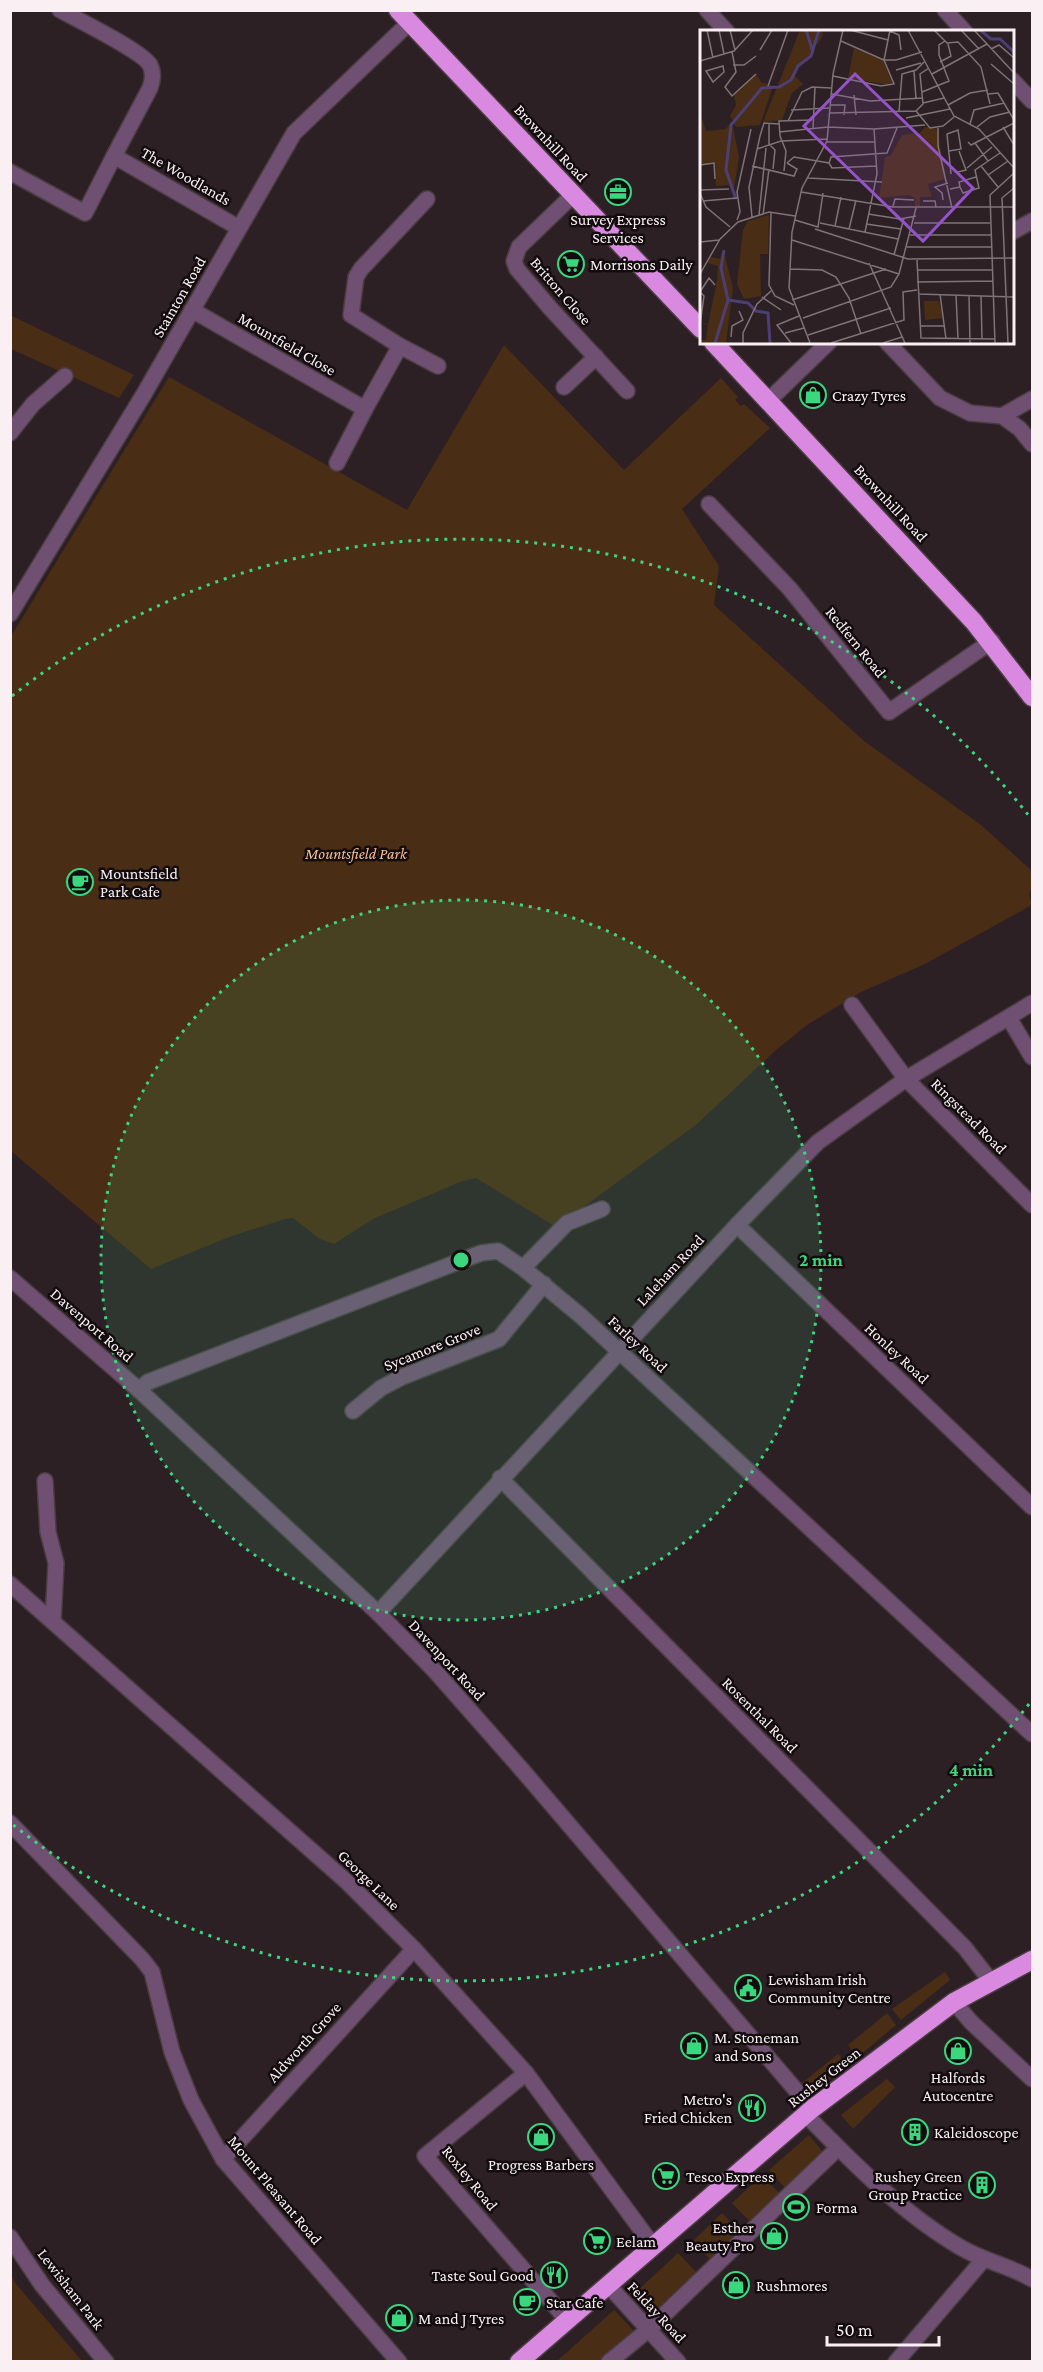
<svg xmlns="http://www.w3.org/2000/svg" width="1043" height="2372" font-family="'Crimson Pro',serif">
  <rect width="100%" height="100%" fill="#2d2025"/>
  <g fill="#492d15">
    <polygon points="10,315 134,375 119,398 11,349"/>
    <polygon points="504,345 624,470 721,378 738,397 735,400 741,406 744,404 770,428 682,509 719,566 714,605 864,741 981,825 1032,871 1032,887 1029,894 1032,905 925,964 861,992 807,1025 776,1050 697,1124 556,1227 476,1178 460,1182 373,1219 334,1244 320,1239 293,1218 285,1219 229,1237 151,1269 11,1151 10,638 169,377 407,510"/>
    <polygon points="945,1972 950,1980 901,2020 892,2009"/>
    <polygon points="887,2013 896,2025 858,2057 848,2045"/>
    <polygon points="838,2054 847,2065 811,2094 802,2083"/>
    <polygon points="887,2079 895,2087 853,2129 841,2115"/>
    <polygon points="809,2135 823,2152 786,2189 769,2170"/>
    <polygon points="762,2175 780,2194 750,2222 732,2203"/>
    <polygon points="722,2213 740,2232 711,2260 693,2241"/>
    <polygon points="678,2253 696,2272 653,2313 635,2293"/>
    <polygon points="11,2275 16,2284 82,2361 11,2361"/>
    <polygon points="614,2310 635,2332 599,2361 556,2362"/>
  </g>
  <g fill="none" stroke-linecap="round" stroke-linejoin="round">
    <defs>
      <g id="street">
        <path d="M 60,10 C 78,20 142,51 150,65 C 154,73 153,80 150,88 L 114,156 L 239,228"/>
        <polyline points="707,10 727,32"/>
        <polyline points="945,10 965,32"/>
        <polyline points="1012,80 1032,101"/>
        <polyline points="10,172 85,213 114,156"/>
        <polyline points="573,195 519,247 514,261 517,269 550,308 627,391"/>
        <polyline points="1012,232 1032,221"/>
        <polyline points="192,310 365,409 400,346 351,315 356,277 361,269 427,199"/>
        <polyline points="887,342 940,398 970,413 1002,416 1020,429 1032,444"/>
        <polyline points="400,346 438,366"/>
        <polyline points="564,387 596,357"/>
        <polyline points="768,401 829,342"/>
        <polyline points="1002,416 1032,399"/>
        <polyline points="10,433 33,404 65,376"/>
        <polyline points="337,463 365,409"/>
        <polyline points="709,504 790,589 889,712 992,641"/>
        <polyline points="10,614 144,394 294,133 409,23"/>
        <polyline points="852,1005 906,1079 1032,1205"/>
        <polyline points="1009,1018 1032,1057"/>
        <polyline points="737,1225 1032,1507"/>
        <polyline points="523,1268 567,1223 602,1209"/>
        <polyline points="10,1278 139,1390 378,1613 435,1671 523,1771 812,2109"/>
        <polyline points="139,1390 148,1382 481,1253 498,1251 523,1268 581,1316 1032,1734"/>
        <polyline points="353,1411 381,1388 402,1377 499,1339 544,1284"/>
        <polyline points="500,1478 965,1948 990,1980"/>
        <polyline points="45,1481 48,1532 56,1563 53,1621"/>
        <polyline points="10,1584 346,1881 414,1949 526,2073 654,2247"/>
        <polyline points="378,1613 737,1225 818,1142 906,1079 1032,1003"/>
        <polyline points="10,1823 142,1959 152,1972 172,2052 191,2100 223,2159 399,2362"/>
        <polyline points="954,2002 971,2022 1032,2079"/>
        <polyline points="526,2073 425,2156 568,2321"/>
        <path d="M 806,2115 C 853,2163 902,2213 960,2247 C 983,2261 1010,2266 1032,2279"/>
        <polyline points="223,2159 414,1949"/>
        <polyline points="10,2237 42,2285 106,2362"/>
        <polyline points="609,2286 678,2362"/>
        <polyline points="609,2362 648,2330 838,2148"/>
        <polyline points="896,2362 984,2259"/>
      </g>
      <g id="highway">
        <polyline points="398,10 701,329"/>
        <polyline points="713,342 974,622 1032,697"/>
        <polyline points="519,2362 812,2109 954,2002 1032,1960"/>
      </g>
    </defs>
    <use href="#street" stroke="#4a3d42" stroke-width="18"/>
    <use href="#highway" stroke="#4a3d42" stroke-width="21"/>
    <use href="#street" stroke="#705072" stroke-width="15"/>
    <use href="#highway" stroke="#da89e0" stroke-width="18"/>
  </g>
  <circle cx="461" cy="1260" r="360" fill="#3bd77f" fill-opacity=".12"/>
  <g fill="none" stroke="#3bd77f" stroke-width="3" stroke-dasharray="3 6">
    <circle cx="461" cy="1260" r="360"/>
    <path d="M1029 1704A721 721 0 0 1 12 1824M12 696A721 721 0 0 1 1029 816"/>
  </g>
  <defs>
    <symbol id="office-ring" viewBox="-11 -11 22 22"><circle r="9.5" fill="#120c0e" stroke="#3bd77f" stroke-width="1.5"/><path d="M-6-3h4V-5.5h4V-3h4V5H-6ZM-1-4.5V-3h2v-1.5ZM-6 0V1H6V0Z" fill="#3bd77f"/></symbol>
    <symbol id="supermarket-ring" viewBox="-11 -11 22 22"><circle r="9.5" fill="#120c0e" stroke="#3bd77f" stroke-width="1.5"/><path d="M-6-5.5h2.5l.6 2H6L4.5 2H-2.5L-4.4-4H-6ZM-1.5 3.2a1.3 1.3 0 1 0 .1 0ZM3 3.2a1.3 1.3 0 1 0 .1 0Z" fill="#3bd77f"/></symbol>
    <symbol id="shop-ring" viewBox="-11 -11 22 22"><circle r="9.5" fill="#120c0e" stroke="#3bd77f" stroke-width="1.5"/><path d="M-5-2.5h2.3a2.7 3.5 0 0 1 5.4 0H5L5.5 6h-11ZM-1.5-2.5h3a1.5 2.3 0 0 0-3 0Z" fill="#3bd77f"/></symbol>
    <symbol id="cafe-ring" viewBox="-11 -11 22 22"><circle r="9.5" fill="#120c0e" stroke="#3bd77f" stroke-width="1.5"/><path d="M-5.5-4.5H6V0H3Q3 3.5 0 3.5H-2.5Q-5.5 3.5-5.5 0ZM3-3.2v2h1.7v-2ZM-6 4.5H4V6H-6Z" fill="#3bd77f"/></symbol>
    <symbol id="civic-ring" viewBox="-11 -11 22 22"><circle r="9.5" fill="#120c0e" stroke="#3bd77f" stroke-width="1.5"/><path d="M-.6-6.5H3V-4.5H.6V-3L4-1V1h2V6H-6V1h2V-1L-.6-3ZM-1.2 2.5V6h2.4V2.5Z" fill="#3bd77f"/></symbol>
    <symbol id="restaurant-ring" viewBox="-11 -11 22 22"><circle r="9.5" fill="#120c0e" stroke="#3bd77f" stroke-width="1.5"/><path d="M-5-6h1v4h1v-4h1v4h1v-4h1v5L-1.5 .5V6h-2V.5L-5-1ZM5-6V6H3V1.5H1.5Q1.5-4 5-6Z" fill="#3bd77f"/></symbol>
    <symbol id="building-ring" viewBox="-11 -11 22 22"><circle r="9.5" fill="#120c0e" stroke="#3bd77f" stroke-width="1.5"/><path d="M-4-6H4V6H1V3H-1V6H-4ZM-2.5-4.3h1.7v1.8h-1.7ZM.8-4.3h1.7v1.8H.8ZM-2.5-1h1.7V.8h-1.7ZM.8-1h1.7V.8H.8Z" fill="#3bd77f"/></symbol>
    <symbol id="stadium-ring" viewBox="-11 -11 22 22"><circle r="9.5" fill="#120c0e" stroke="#3bd77f" stroke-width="1.5"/><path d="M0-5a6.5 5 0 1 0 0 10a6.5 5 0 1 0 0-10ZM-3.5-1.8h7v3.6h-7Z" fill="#3bd77f"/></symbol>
  </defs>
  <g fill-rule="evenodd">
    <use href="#office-ring" x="603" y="177" width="30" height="30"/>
    <use href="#supermarket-ring" x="556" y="249" width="30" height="30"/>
    <use href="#shop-ring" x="798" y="380" width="30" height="30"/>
    <use href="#cafe-ring" x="65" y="867" width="30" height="30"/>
    <use href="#civic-ring" x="733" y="1973" width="30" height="30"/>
    <use href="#shop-ring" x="679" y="2031" width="30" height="30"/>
    <use href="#shop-ring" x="943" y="2036" width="30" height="30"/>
    <use href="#restaurant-ring" x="737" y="2093" width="30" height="30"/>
    <use href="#building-ring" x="900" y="2117" width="30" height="30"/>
    <use href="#shop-ring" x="526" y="2122" width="30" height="30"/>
    <use href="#supermarket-ring" x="651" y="2161" width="30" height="30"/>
    <use href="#building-ring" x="967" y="2170" width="30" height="30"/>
    <use href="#stadium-ring" x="781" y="2192" width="30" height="30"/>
    <use href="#shop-ring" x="759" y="2221" width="30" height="30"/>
    <use href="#supermarket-ring" x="582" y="2226" width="30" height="30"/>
    <use href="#restaurant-ring" x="539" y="2260" width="30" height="30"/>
    <use href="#shop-ring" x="721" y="2270" width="30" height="30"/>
    <use href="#cafe-ring" x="512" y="2287" width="30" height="30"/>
    <use href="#shop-ring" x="384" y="2303" width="30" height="30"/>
  </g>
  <g text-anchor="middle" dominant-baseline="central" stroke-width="5" stroke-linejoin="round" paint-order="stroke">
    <g font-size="16" fill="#faf0f3" stroke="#120c0e">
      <text transform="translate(551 143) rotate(47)">Brownhill Road</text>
      <text transform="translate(186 176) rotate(30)">The Woodlands</text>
      <text transform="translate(561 291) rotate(49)">Britton Close</text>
      <text transform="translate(179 297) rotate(-60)">Stainton Road</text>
      <text transform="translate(287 344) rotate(30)">Mountfield Close</text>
      <text transform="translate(891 503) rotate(47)">Brownhill Road</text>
      <text transform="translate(856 642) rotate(51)">Redfern Road</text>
      <text transform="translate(969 1116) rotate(45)">Ringstead Road</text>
      <text transform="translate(670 1270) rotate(-47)">Laleham Road</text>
      <text transform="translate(92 1325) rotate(41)">Davenport Road</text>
      <text transform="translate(638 1344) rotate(43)">Farley Road</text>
      <text transform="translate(432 1347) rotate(-22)">Sycamore Grove</text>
      <text transform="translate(897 1353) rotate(43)">Honley Road</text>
      <text transform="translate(447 1660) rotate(47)">Davenport Road</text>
      <text transform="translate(760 1715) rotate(45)">Rosenthal Road</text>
      <text transform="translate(369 1880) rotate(44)">George Lane</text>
      <text transform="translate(304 2042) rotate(-48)">Aldworth Grove</text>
      <text transform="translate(824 2077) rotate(-38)">Rushey Green</text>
      <text transform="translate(470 2178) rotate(51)">Roxley Road</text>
      <text transform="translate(275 2190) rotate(50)">Mount Pleasant Road</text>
      <text transform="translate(71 2289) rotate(52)">Lewisham Park</text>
      <text transform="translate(657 2312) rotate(47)">Felday Road</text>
    </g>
    <g font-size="16" fill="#faf0f3" stroke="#120c0e" text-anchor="start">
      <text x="618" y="219" text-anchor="middle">Survey Express<tspan x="618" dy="18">Services</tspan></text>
      <text x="590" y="264">Morrisons Daily</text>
      <text x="832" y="395">Crazy Tyres</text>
      <text x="100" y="873">Mountsfield<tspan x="100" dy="18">Park Cafe</tspan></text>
      <text x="768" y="1979">Lewisham Irish<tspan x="768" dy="18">Community Centre</tspan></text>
      <text x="714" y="2037">M. Stoneman<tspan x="714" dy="18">and Sons</tspan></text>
      <text x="958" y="2077" text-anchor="middle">Halfords<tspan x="958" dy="18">Autocentre</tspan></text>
      <text x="732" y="2099" text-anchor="end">Metro's<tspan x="732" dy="18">Fried Chicken</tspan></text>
      <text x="934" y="2132">Kaleidoscope</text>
      <text x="541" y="2164" text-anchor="middle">Progress Barbers</text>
      <text x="686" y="2176">Tesco Express</text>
      <text x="962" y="2176" text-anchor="end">Rushey Green<tspan x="962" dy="18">Group Practice</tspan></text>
      <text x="816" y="2207">Forma</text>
      <text x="754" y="2227" text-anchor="end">Esther<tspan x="754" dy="18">Beauty Pro</tspan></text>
      <text x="616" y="2241">Eelam</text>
      <text x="534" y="2275" text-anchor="end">Taste Soul Good</text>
      <text x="756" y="2285">Rushmores</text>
      <text x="546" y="2302">Star Cafe</text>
      <text x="418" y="2318">M and J Tyres</text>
    </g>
    <g font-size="16" font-style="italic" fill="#fcbd8d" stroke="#120c0e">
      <text x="356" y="853">Mountsfield Park</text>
    </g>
  </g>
  <g transform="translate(700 30)">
    <rect width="314" height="314" fill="#2d2025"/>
    <path d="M 100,0 L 121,0 L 123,5 L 118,14 L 114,13 L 108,31 L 98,35 L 95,46 L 107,58 L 103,54 L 92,63 L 82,90 L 63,92 ZM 154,18 L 183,30 L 192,53 L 188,55 L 148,48 ZM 56,44 L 61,52 L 73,56 L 60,95 L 36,97 L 30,86 L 36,75 L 34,65 ZM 0,83 L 6,101 L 26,99 L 31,92 L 33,97 L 39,127 L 33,165 L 29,155 L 16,156 L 15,133 L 0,134 ZM 225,97 L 237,99 L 246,149 L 228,154 L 232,167 L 220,167 L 220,176 L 215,176 L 215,168 L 208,165 L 179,168 L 185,127 L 191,125 L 202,105 L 220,103 ZM 69,185 L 68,224 L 60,224 L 61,266 L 44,269 L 37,254 L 43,200 L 48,191 ZM 23,219 L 33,258 L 26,313 L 0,313 L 0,310 L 6,310 L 8,295 L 1,293 L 8,294 L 17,251 L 18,236 L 8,233 L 11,227 L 20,229 ZM 224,271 L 239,271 L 243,288 L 225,290 Z" fill="#492d15"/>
    <path fill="none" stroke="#4c3f75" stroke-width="3" d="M 106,0 L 113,22M 280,0 L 291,9 L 300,9 L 314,22M 36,169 L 26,140 L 31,95 L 62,58 L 79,57 L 91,50 L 98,36 L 111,26 L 119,0M 24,220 L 21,238 L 28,270 L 48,273 L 56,281 L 68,283 L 70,313M 15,313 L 28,270"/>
    <path fill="none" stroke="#7f7377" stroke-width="1.5" d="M 7,0 L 13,28M 19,0 L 24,24M 30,0 L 35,20M 150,0 L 188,10M 190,0 L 184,30 L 196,30 L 222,22M 208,0 L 254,86 L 279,99 L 314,138M 234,0 L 247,13 L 258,12 L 281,37 L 290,74M 261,0 L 279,19M 274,0 L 314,43M 190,1 L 199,5 L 201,20M 291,19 L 299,15 L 314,28M 60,20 L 72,0M 32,22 L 36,42 L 25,57 L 32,66 L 56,44M 0,31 L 34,21 L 53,0M 240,32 L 251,26 L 248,14M 291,34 L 314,54M 33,35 L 44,35 L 56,26M 23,36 L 24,42 L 13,52 L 6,41 ZM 196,40 L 221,33M 214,41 L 216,69M 232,44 L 287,14M 133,46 L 181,56 L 194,54 L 184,30 L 141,11M 68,56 L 88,0M 222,62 L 249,51 L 239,25 L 239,15 L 245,11M 132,64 L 170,71 L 223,68M 288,64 L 298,63 L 314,90M 154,65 L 156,85M 223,73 L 244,68M 131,75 L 145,75 L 144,85M 248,75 L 270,63 L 288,60M 91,80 L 129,78M 216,81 L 223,74 L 220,44 L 229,38M 216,81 L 230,98 L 243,96 L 254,87M 199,82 L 202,44 L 216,40 L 224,32M 130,83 L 216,81M 206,88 L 250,79M 88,91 L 102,62 L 112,57 L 131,58M 69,93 L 69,114 L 75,120 L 73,139M 270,94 L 274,80 L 304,73M 128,97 L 174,99 L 225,95M 277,97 L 290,87 L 310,82M 303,97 L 314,115M 113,98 L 115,57M 238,98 L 238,116 L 252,178M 79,102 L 128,97M 126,112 L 175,112M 268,112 L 271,115 L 314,93M 275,113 L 288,131M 57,119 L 81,111 L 127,109M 249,121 L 261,119 L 258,100 L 247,104 L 251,144M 87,133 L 94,127 L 129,133 L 132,138 L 176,136M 129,133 L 131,127 L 187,123 L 197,98M 0,135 L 14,133 L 15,149M 52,136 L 94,146 L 97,139 L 87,133M 281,136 L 298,157M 267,138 L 292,117M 84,141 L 86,121 L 80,106 L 79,91 L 112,90M 258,142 L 266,140 L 259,121M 288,145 L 308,131M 108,148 L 182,152M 260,157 L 259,152 L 276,147M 250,159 L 260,157 L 263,163 L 279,158 L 275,140 L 300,123M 0,160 L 29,159M 101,162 L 193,177 L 314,177M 0,163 L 6,177 L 30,197M 243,170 L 242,163 L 235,157 L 248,153M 3,171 L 37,168M 223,171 L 235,171 L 236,177M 193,176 L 195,169 L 214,170M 71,183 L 69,255 L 75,266 L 94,275M 168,184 L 200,189 L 216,186M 59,185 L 66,118M 63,185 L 69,139M 52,187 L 49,157 L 60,106 L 64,93 L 79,94M 37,190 L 40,182 L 37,162 L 51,99M 95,190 L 118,197 L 123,163M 120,193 L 198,209M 214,193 L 290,193M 166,194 L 201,199M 135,196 L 141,167M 115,199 L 208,229 L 314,228M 149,199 L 156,170M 165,202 L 177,144 L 174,99M 210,205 L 291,205M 92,210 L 199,244M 0,212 L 19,210 L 38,192 L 69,182 L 95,186M 207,217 L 291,217M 194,225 L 204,188M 217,230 L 221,308 L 295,309M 169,233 L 205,313M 90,239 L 122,240 L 136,247 L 149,268 L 161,304M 217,240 L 292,240M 0,244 L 20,209M 217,252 L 293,251M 0,262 L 4,266 L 0,295M 0,262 L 9,248 L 15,255M 218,264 L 314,267M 240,264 L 246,309M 256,265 L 258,309M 269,265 L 270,313M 281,266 L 282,309M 62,267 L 81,280M 92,270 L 186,239M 103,288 L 191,257 L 199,244 L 216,178M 220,296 L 245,296M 85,303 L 104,298M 108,305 L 191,278M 31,307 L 32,296 L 43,290 L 39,281M 43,313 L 43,303 L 57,274 L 71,261M 91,313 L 77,295 L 99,286M 110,313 L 89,258 L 92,202 L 102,158 L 127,111 L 133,44 L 143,0M 131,313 L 204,290 L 203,262 L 217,260M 183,313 L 202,307M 295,313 L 290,165 L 314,143M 308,313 L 302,168 L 314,158"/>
    <path fill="#9453c9" fill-opacity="0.15" stroke="#9453c9" stroke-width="3" d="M 155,44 L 273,158 L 223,211 L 104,96 Z"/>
    <rect width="314" height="314" fill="none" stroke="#faf0f3" stroke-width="3"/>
  </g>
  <circle cx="461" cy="1260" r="9" fill="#3bd77f" stroke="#120c0e" stroke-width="3"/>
  <g font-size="18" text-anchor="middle" font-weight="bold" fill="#3bd77f" stroke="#120c0e" stroke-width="5" stroke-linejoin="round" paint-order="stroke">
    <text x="821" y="1266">2 min</text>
    <text x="971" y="1776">4 min</text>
  </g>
  <rect width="1043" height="2372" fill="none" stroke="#faf0f3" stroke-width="24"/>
  <path d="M827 2336v9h112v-9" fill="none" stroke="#faf0f3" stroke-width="3"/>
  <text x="836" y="2336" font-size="18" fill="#faf0f3" stroke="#120c0e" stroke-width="4.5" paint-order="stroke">50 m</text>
</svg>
